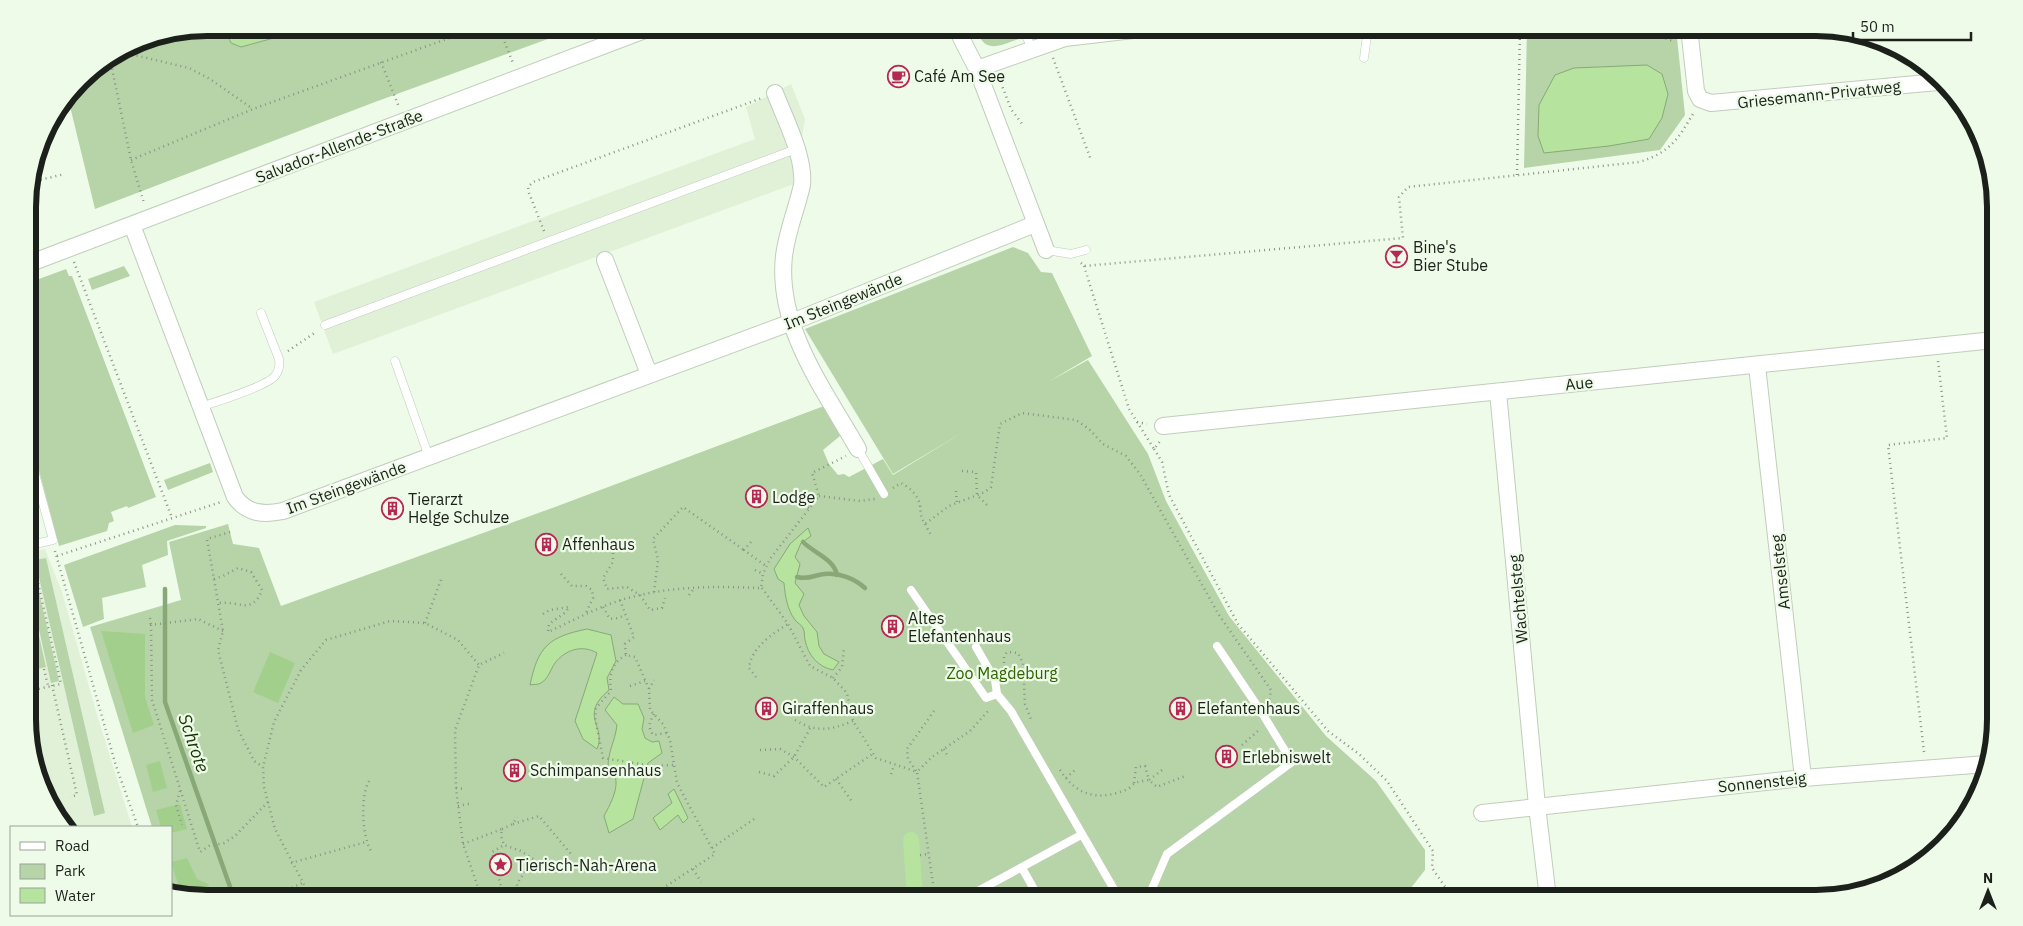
<svg xmlns="http://www.w3.org/2000/svg" width="2023" height="926" font-family="'IBM Plex Sans',sans-serif">
  <rect width="100%" height="100%" fill="#eefbe8"/>
  <g fill="#e0f1d8">
    <polygon points="791,84 805,119 794,184 333,354 314,302 755,139 746,107"/>
    <polygon points="29,539 32,552 45,549 62,592 98,718 132,827 64,827 29,743"/>
  </g>
  <g fill="#b6d4a8">
    <polygon points="207,28 224,28 231,43 241,47 310,28 578,28 375,102 95,209 68,98 88,72 139,41"/>
    <path d="M 975,28 L 1015,28 L 1019,39 C 997,47 985,54 975,28 Z"/>
    <polygon points="1527,28 1676,28 1685,115 1660,150 1524,168"/>
    <polygon points="1013,247 1028,253 1041,272 1052,273 1092,356 1048,382 1088,360 1148,454 1166,501 1229,616 1326,736 1376,781 1425,850 1425,870 1403,898 207,898 171,891 171,827 152,827 90,627 181,600 169,542 228,524 233,544 259,548 281,606 555,507 824,406 840,436 823,450 829,464 838,475 844,474 849,477 883,459 893,475 965,431 893,474 805,329"/>
    <polygon points="124,266 130,276 92,290 88,279"/>
    <polygon points="66,269 69,276 72,276 156,497 128,508 127,506 111,512 114,521 109,523 107,531 59,546 28,429 28,283"/>
    <polygon points="210,463 213,472 168,490 164,480"/>
    <polygon points="175,525 206,526 206,528 167,541 168,555 142,565 146,587 102,598 104,619 83,627 64,565"/>
    <polygon points="46,558 105,813 94,816 35,560"/>
    <polygon points="37,583 59,681 51,683 29,585"/>
    <polygon points="29,591 46,667 29,671"/>
  </g>
  <g fill="#a2d08c">
    <polygon points="101,631 145,634 145,697 154,725 133,733"/>
    <polygon points="270,652 295,663 278,703 253,692"/>
    <polygon points="160,761 167,788 153,792 146,765"/>
    <polygon points="180,804 187,829 171,833 171,827 161,827 156,810"/>
    <polygon points="187,858 197,879 208,884 213,898 181,893 171,862"/>
  </g>
  <g fill="#b6e49f" stroke="#88a977">
    <polygon points="224,28 310,28 241,47 231,43"/>
    <polygon points="1647,65 1662,74 1668,94 1662,118 1649,139 1609,146 1544,153 1538,136 1539,105 1555,75 1574,68"/>
    <path d="M 808,528 L 811,536 L 801,543 L 795,557 L 800,564 L 795,583 L 804,594 L 799,605 L 804,616 L 817,632 L 819,646 L 824,654 L 839,662 L 833,670 C 818,667 808,655 805,640 C 804,637 805,631 803,628 C 802,625 797,623 795,620 C 787,609 785,595 784,583 L 778,579 L 774,569 L 790,544 Z"/>
    <path d="M 587,629 L 611,635 L 616,661 L 607,678 L 609,690 C 578,716 607,726 597,749 L 583,739 L 575,721 L 597,653 C 582,644 565,650 555,663 C 550,670 549,678 541,683 C 538,685 534,684 530,685 C 538,647 548,637 587,629 Z"/>
    <path d="M 614,697 L 623,704 L 638,704 L 644,718 L 642,729 L 645,738 L 652,742 L 659,741 L 662,753 L 648,763 L 633,819 L 609,833 L 604,816 C 611,803 625,778 608,768 C 608,750 615,742 617,725 L 605,710 Z"/>
    <polygon points="674,789 688,818 683,823 678,815 660,830 653,818 672,803 668,794"/>
  </g>
  <g fill="none" stroke-linecap="round" stroke-linejoin="round">
    <g stroke="#88a977" stroke-width="4.5">
      <path d="M 803,542 C 814,553 834,559 837,575"/>
      <path d="M 797,577 C 809,580 814,575 824,574 C 839,572 855,579 865,588"/>
      <polyline points="165,589 165,702 234,898"/>
    </g>
    <polyline stroke="#b6e49f" stroke-width="16" points="911,840 915,898"/>
    <defs>
      <g id="lane">
        <polyline points="1022,28 1032,48"/>
        <polyline points="1364,58 1368,28"/>
        <polyline points="1046,250 1071,254 1086,250"/>
        <polyline points="325,325 796,149"/>
        <polyline points="395,361 429,457"/>
        <path d="M 200,407 C 216,402 264,387 274,377 C 279,372 280,366 279,359 L 261,313"/>
        <polyline points="28,448 53,540 31,545"/>
        <polyline points="858,449 884,494"/>
        <polyline points="911,590 986,698 997,694"/>
        <polyline points="976,647 995,680 997,694 1011,711 1119,898"/>
        <polyline points="1022,868 1039,898"/>
        <polyline points="965,898 1081,835"/>
        <polyline points="1143,898 1151,891 1167,854 1292,762 1262,713 1217,646"/>
      </g>
      <g id="street">
        <polyline points="956,28 977,69 1046,250"/>
        <polyline points="1689,28 1696,91 1700,99 1711,103 1938,82"/>
        <polyline points="977,69 1065,38 1150,28"/>
        <path d="M 775,93 C 785,119 805,157 802,185 C 797,208 787,231 784,256 C 776,327 825,391 858,449"/>
        <path d="M 132,225 L 235,497 C 247,514 264,515 283,511 L 792,322 L 1035,224"/>
        <polyline points="605,260 649,374"/>
        <polyline points="28,264 650,28"/>
        <polyline points="1757,366 1803,778"/>
        <polyline points="1498,392 1537,806 1548,898"/>
        <polyline points="1163,426 1994,340"/>
        <polyline points="1482,813 1803,778 1987,764"/>
      </g>
    </defs>
    <use href="#lane" stroke="#c0cdbb" stroke-width="9"/>
    <use href="#street" stroke="#c0cdbb" stroke-width="18"/>
    <g stroke="#8a9386" stroke-width="2.5" stroke-dasharray="1 4" stroke-linecap="butt">
      <polyline points="499,28 513,63"/>
      <polyline points="1591,28 1592,28"/>
      <polyline points="1643,28 1651,33 1675,42"/>
      <polyline points="122,52 189,68 210,79 253,109"/>
      <polyline points="1053,58 1091,160"/>
      <polyline points="110,59 131,160 144,203"/>
      <polyline points="381,62 399,107"/>
      <polyline points="999,78 1011,109 1023,125"/>
      <polyline points="131,160 253,109 477,28"/>
      <polyline points="1517,175 1520,28"/>
      <polyline points="31,182 65,174"/>
      <polyline points="544,231 529,193 528,187 533,182 762,98"/>
      <polyline points="74,262 172,518"/>
      <path d="M 1081,263 L 1084,266 L 1403,238 L 1399,197 L 1408,187 L 1639,162 C 1670,153 1679,138 1694,112"/>
      <polyline points="1084,266 1129,409 1154,449 1161,440"/>
      <polyline points="288,351 316,332"/>
      <polyline points="1137,422 1147,424"/>
      <polyline points="1154,449 1162,462 1169,495 1238,624 1328,731 1359,754 1387,781 1433,851 1432,868 1453,898"/>
      <polyline points="962,471 976,472 977,495 989,507"/>
      <path d="M 893,488 L 901,483 C 909,487 918,495 920,505 C 921,513 920,516 925,524 L 949,506 L 985,492 L 991,487 L 1000,424 L 1022,413 L 1076,420 L 1089,429 L 1103,444 L 1126,456 L 1140,474 L 1219,615 L 1271,690 L 1269,703"/>
      <polyline points="956,491 957,504"/>
      <polyline points="819,496 860,501 875,499"/>
      <polyline points="795,500 809,508"/>
      <polyline points="925,524 932,537"/>
      <polyline points="230,532 207,539 223,631 218,650 238,729 254,761 263,767"/>
      <polyline points="751,542 744,550 766,566"/>
      <polyline points="55,551 116,766 138,827"/>
      <polyline points="613,553 613,562 603,578 607,589 627,587 640,595 650,610 662,608 665,598"/>
      <polyline points="57,556 221,502"/>
      <polyline points="755,570 763,574"/>
      <polyline points="561,574 572,586 586,586 592,590 593,598 586,613"/>
      <path d="M 214,579 L 223,576 L 238,568 L 251,572 L 262,590 C 252,616 238,600 218,603"/>
      <polyline points="762,588 788,624 810,666 833,678 847,693 853,721 876,758 917,772 935,898"/>
      <polyline points="654,592 658,560 653,539 683,507 744,550"/>
      <polyline points="689,595 695,587"/>
      <polyline points="620,600 634,637 625,644 626,655 635,657 649,689 650,710 663,724 670,740 677,783 715,854 648,898"/>
      <polyline points="603,607 610,619 618,618 625,615"/>
      <path d="M 543,614 L 550,610 L 569,607 L 566,612 L 549,624 L 548,632 C 572,621 596,608 621,600 C 667,586 714,586 761,588 L 763,574 L 770,559 L 819,496 L 812,473 L 846,456"/>
      <polyline points="150,618 151,625"/>
      <polyline points="425,623 442,577"/>
      <polyline points="223,631 198,619 151,625 152,700 200,852 209,846 224,843 235,836 268,802"/>
      <path d="M 626,655 C 611,663 609,676 611,691 L 596,708 L 595,718 L 603,758 L 653,766 L 674,765"/>
      <polyline points="44,669 48,686"/>
      <polyline points="1004,673 1004,656 1007,652 1018,653 1023,663 1025,704 1032,722"/>
      <path d="M 756,677 L 749,668 C 751,648 772,634 788,624"/>
      <polyline points="833,678 842,667 844,648"/>
      <polyline points="52,685 77,795 70,797"/>
      <polyline points="630,686 645,681"/>
      <polyline points="649,689 654,680"/>
      <polyline points="29,691 61,684 33,561"/>
      <polyline points="934,711 907,749 908,759 917,772 932,757 970,731 989,710"/>
      <path d="M 654,714 C 649,723 648,727 653,735 L 667,733"/>
      <path d="M 795,720 C 817,733 831,730 853,721"/>
      <polyline points="1242,745 1259,730"/>
      <polyline points="944,749 947,755"/>
      <polyline points="760,750 780,749 794,757 824,787 874,753"/>
      <polyline points="1924,752 1888,445 1947,438 1938,361"/>
      <path d="M 1060,770 C 1077,797 1100,801 1128,789 C 1130,788 1132,785 1134,784 C 1137,781 1145,781 1149,780 L 1157,787 L 1185,776"/>
      <polyline points="759,772 774,776 794,757 811,727"/>
      <polyline points="891,774 894,765"/>
      <polyline points="1066,778 1075,770"/>
      <polyline points="836,779 853,803"/>
      <path d="M 369,781 C 360,797 362,836 371,851"/>
      <polyline points="1134,783 1136,767 1145,766 1149,780 1162,770"/>
      <polyline points="456,788 465,789"/>
      <polyline points="180,791 176,805 182,825"/>
      <polyline points="458,806 472,803"/>
      <polyline points="513,824 539,816 571,854"/>
      <polyline points="502,829 513,824 517,817"/>
      <polyline points="463,844 502,829 501,836 504,845 521,851 536,861 525,871 517,884 519,898"/>
      <polyline points="712,848 757,817"/>
      <polyline points="920,855 929,854"/>
      <polyline points="291,863 366,842"/>
      <polyline points="693,869 701,882"/>
      <polyline points="502,890 492,852 504,845"/>
      <polyline points="306,891 314,887 319,898"/>
      <polyline points="279,898 277,895 302,883"/>
      <polyline points="311,898 275,829 264,787 263,767 274,722 301,670 326,640 390,621 425,623 458,640 479,665"/>
      <polyline points="485,898 480,893 463,844 456,788 455,730 479,665 504,653"/>
      <polyline points="600,898 605,895 609,898"/>
    </g>
    <use href="#lane" stroke="#fff" stroke-width="8"/>
    <use href="#street" stroke="#fff" stroke-width="16"/>
  </g>
  <defs>
    <symbol id="cafe-ring" viewBox="-11 -11 22 22"><circle r="9.5" fill="#eefbe8" stroke="#b72753" stroke-width="1.5"/><path d="M-5.5-4.5H6V0H3Q3 3.5 0 3.5H-2.5Q-5.5 3.5-5.5 0ZM3-3.2v2h1.7v-2ZM-6 4.5H4V6H-6Z" fill="#b72753"/></symbol>
    <symbol id="bar-ring" viewBox="-11 -11 22 22"><circle r="9.5" fill="#eefbe8" stroke="#b72753" stroke-width="1.5"/><path d="M-6-5H6L.8 .8V4.5H3.5V6h-7V4.5H-.8V.8Z" fill="#b72753"/></symbol>
    <symbol id="building-ring" viewBox="-11 -11 22 22"><circle r="9.5" fill="#eefbe8" stroke="#b72753" stroke-width="1.5"/><path d="M-4-6H4V6H1V3H-1V6H-4ZM-2.5-4.3h1.7v1.8h-1.7ZM.8-4.3h1.7v1.8H.8ZM-2.5-1h1.7V.8h-1.7ZM.8-1h1.7V.8H.8Z" fill="#b72753"/></symbol>
    <symbol id="sight-ring" viewBox="-11 -11 22 22"><circle r="9.5" fill="#eefbe8" stroke="#b72753" stroke-width="1.5"/><path d="M0-6L1.8-2.2L6-1.7L2.9 1.2L3.7 5.4L0 3.3L-3.7 5.4L-2.9 1.2L-6-1.7L-1.8-2.2Z" fill="#b72753"/></symbol>
  </defs>
  <g fill-rule="evenodd">
    <use href="#cafe-ring" x="886" y="64" width="25" height="25"/>
    <use href="#bar-ring" x="1384" y="244" width="25" height="25"/>
    <use href="#building-ring" x="744" y="484" width="25" height="25"/>
    <use href="#building-ring" x="380" y="496" width="25" height="25"/>
    <use href="#building-ring" x="534" y="532" width="25" height="25"/>
    <use href="#building-ring" x="880" y="614" width="25" height="25"/>
    <use href="#building-ring" x="754" y="696" width="25" height="25"/>
    <use href="#building-ring" x="1168" y="696" width="25" height="25"/>
    <use href="#building-ring" x="1214" y="744" width="25" height="25"/>
    <use href="#building-ring" x="502" y="758" width="25" height="25"/>
    <use href="#sight-ring" x="488" y="852" width="25" height="25"/>
  </g>
  <g text-anchor="middle" dominant-baseline="central" stroke-width="4.5" stroke-linejoin="round" paint-order="stroke">
    <g font-size="16" fill="#1c201a" stroke="#eefbe8" text-anchor="start">
      <text x="914" y="76">Café Am See</text>
      <text x="1413" y="247">Bine's<tspan x="1413" dy="18">Bier Stube</tspan></text>
      <text x="772" y="497">Lodge</text>
      <text x="408" y="499">Tierarzt<tspan x="408" dy="18">Helge Schulze</tspan></text>
      <text x="562" y="544">Affenhaus</text>
      <text x="908" y="618">Altes<tspan x="908" dy="18">Elefantenhaus</tspan></text>
      <text x="782" y="708">Giraffenhaus</text>
      <text x="1197" y="708">Elefantenhaus</text>
      <text x="1242" y="757">Erlebniswelt</text>
      <text x="530" y="770">Schimpansenhaus</text>
      <text x="516" y="865">Tierisch-Nah-Arena</text>
    </g>
    <g font-size="16" fill="#1c201a" stroke="#eefbe8">
      <text transform="translate(1819 94) rotate(-6)">Griesemann-Privatweg</text>
      <text transform="translate(339 146) rotate(-21)">Salvador-Allende-Straße</text>
      <text transform="translate(843 301) rotate(-22)">Im Steingewände</text>
      <text transform="translate(1579 383) rotate(-6)">Aue</text>
      <text transform="translate(346 487) rotate(-20)">Im Steingewände</text>
      <text transform="translate(1780 572) rotate(-96)">Amselsteg</text>
      <text transform="translate(1518 599) rotate(-95)">Wachtelsteg</text>
      <text transform="translate(1762 782) rotate(-6)">Sonnensteig</text>
    </g>
    <g font-size="16" fill="#2f6400" stroke="#eefbe8">
      <text x="1002" y="673">Zoo Magdeburg</text>
    </g>
    <g font-size="18" font-style="italic" fill="#193505" stroke="#eefbe8">
      <text transform="translate(194 743) rotate(71)">Schrote</text>
    </g>
  </g>
  <path d="M0 0H2023V926H0ZM207 36H1816A171 171 0 0 1 1987 207V719A171 171 0 0 1 1816 890H207A171 171 0 0 1 36 719V207A171 171 0 0 1 207 36Z" fill="#eefbe8" fill-rule="evenodd"/>
  <path fill="none" stroke="#1c201a" stroke-width="6" d="M207 36H1816A171 171 0 0 1 1987 207V719A171 171 0 0 1 1816 890H207A171 171 0 0 1 36 719V207A171 171 0 0 1 207 36Z"/>
  <rect x="10" y="826" width="162" height="90" fill="#eefbe8" stroke="#9aa396"/>
  <rect x="20" y="842" width="25" height="8" fill="#ffffff" stroke="#9aa396"/>
  <text x="55" y="851" font-size="15" fill="#1c201a">Road</text>
  <rect x="20" y="864" width="25" height="15" fill="#b6d4a8" stroke="#9aa396"/>
  <text x="55" y="876" font-size="15" fill="#1c201a">Park</text>
  <rect x="20" y="888" width="25" height="15" fill="#b6e49f" stroke="#9aa396"/>
  <text x="55" y="901" font-size="15" fill="#1c201a">Water</text>
  <g transform="translate(1988 891)" stroke="#eefbe8" stroke-width="4" paint-order="stroke">
  <path d="M0-4L9 19L0 12L-9 19Z" fill="#1c201a"/>
  <text y="-8" font-size="14" font-weight="bold" text-anchor="middle" fill="#1c201a">N</text>
  </g>
  <path d="M1853 32v8h118v-8" fill="none" stroke="#1c201a" stroke-width="2.5"/>
  <text x="1860" y="32" font-size="15" fill="#1c201a" stroke="#eefbe8" stroke-width="4" paint-order="stroke">50 m</text>
</svg>
